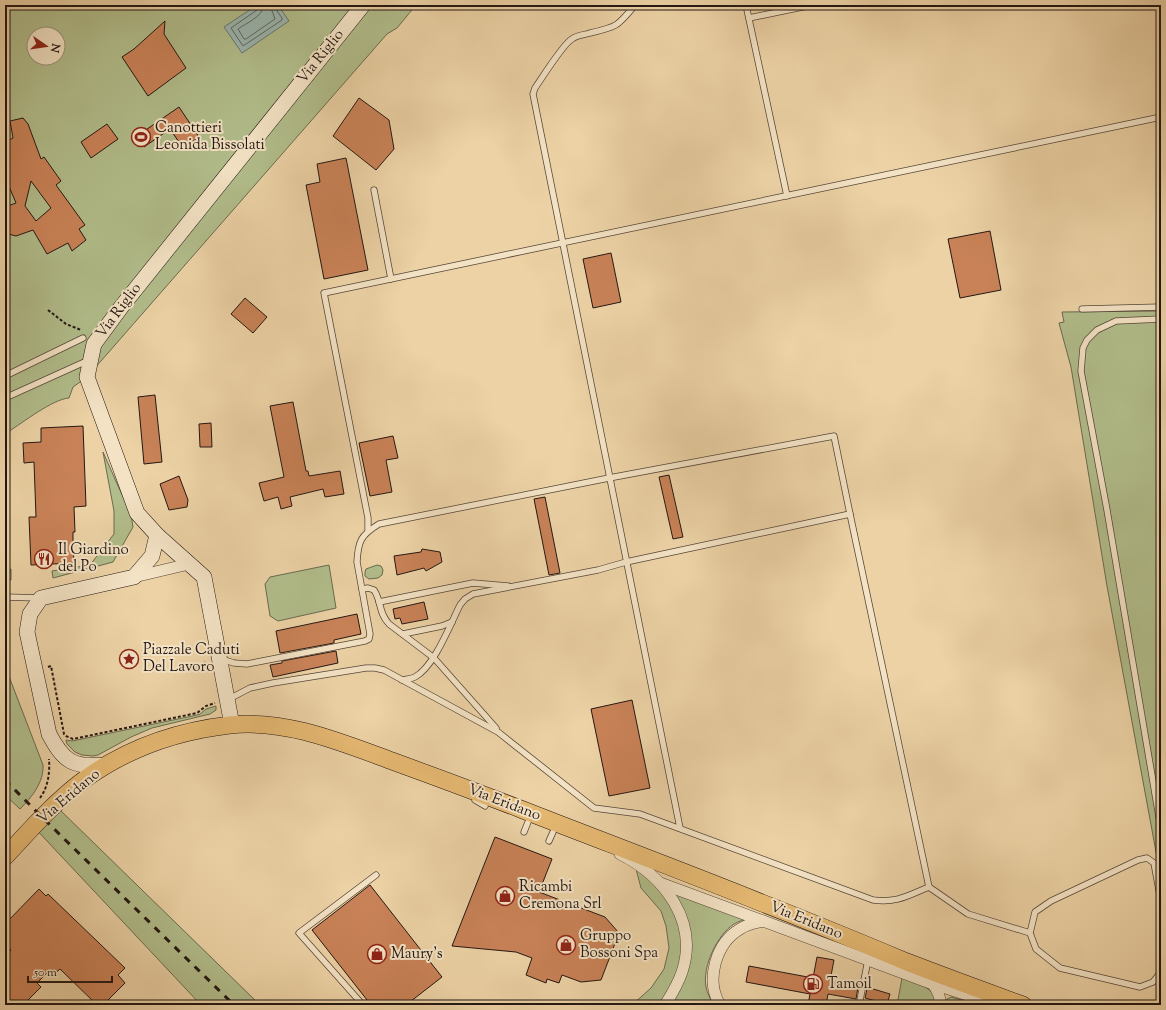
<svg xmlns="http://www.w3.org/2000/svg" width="1166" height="1010" font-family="'Sorts Mill Goudy',serif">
  <rect width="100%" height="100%" fill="#ecd2a5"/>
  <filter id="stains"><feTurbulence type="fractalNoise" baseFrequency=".005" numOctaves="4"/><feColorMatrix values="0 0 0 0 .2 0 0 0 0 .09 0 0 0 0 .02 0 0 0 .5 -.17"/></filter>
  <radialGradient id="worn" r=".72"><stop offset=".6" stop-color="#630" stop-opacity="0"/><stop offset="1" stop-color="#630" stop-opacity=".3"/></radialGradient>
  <g fill="#b1bd8b" stroke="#6a6a4f" fill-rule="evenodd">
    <path d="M 5,5 L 416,5 L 397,28 L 387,34 L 87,377 L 73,387 L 69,398 C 53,399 22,423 8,432 L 5,433 ZM 34,34 L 58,34 L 58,58 L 34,58 Z"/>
    <polygon points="1161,311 1161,879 1107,586 1071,367 1059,323 1064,322 1062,312"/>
    <polygon points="103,452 131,515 133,527 113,562 53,578 52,571 90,565 114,534 114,511"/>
    <polygon points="329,565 336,608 278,621 270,616 265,584 270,577"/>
    <polygon points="377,565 381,566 383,570 382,575 378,578 369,579 365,576 365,572 366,569"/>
    <polygon points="11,569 11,580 5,581 5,570"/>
    <path d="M 5,666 L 43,765 C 44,782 32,797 20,809 L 5,795 Z"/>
    <polygon points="216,706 216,710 210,714 152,728 131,737 98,755 93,756 82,755 75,752 67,744 66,740 72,741 197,715 200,714 206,709"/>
    <polygon points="59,809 260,1005 201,1005 32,825"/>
    <path d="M 636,869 L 749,918 C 744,920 739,921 734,924 C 717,935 702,967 706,987 C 707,993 711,999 713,1005 L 632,1005 L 651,988 L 664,969 L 669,948 L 666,926 L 661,911 L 641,888 Z"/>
    <path d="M 902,978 C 915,982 937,987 935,1005 L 897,1005 Z"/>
    <polygon points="951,997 980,1005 946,1005 947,999"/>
  </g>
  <polygon fill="#9ab6af" stroke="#6a7671" points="257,5 278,5 289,21 242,53 224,27"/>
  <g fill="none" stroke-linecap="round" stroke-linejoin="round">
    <g stroke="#5e6661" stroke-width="1">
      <polyline points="259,5 257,10 231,28 243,46 282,20 282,18 275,8 275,5"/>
      <path d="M 264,5 C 263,17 246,23 238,29 L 244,39 L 246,39 L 275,19 L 270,5"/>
    </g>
  </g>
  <g fill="#c98257" stroke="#231713" fill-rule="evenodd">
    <polygon points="165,21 164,34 186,68 148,96 122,57 134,49"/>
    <polygon points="359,98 389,120 394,149 376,170 333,136"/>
    <polygon points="179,107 199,137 183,148 170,129 144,147 137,136"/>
    <path d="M 23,118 L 28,124 L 41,159 L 44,157 L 61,181 L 56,185 L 85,225 L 79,229 L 86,240 L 72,251 L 68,243 L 47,254 L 33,230 L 16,236 L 5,233 L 5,207 L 16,203 L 5,177 L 5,142 L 13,138 L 10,121 ZM 31,181 L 51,208 L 36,221 L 25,206 Z"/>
    <polygon points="107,124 118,139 91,158 81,142"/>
    <polygon points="346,158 368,270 324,279 306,185 320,182 317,164"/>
    <polygon points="990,231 1001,290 960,298 948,239"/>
    <polygon points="611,253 621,302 593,308 583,259"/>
    <polygon points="245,298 267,317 253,333 231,314"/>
    <polygon points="155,395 162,462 144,464 138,397"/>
    <polygon points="293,402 306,471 308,471 309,476 340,471 344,494 325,497 323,489 290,497 292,506 281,509 278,497 264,501 259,483 284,477 270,406"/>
    <polygon points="211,423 212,447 200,447 199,424"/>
    <polygon points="83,426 86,506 74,507 75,532 73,532 73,545 74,563 31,565 29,517 36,517 34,462 24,463 23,443 41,442 41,428"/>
    <polygon points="393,436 398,458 386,460 392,492 370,496 359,443"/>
    <polygon points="669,475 683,537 673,539 659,477"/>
    <polygon points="179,476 188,500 187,507 169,510 160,484"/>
    <polygon points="545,497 560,573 549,575 534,499"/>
    <polygon points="422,549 440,552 442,562 426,571 424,568 397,575 394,556 421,552"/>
    <polygon points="424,602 428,619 402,624 400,618 395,619 393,609"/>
    <polygon points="357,614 361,634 334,640 334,643 280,653 276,631"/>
    <polygon points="336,651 338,663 273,677 270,665 282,663 282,661"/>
    <polygon points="632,700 650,788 609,796 591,709"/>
    <polygon points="495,837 552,859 539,892 605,917 619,933 601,980 581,982 562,975 559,983 547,979 546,983 526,975 532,958 516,952 452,946"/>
    <polygon points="370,885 442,977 406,1005 371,1005 312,930"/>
    <polygon points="39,889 46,896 48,894 125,968 118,975 125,983 103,1005 97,1005 60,969 54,974 50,970 37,983 41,987 23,1005 12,1005 5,998 5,971 10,966 5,961 5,957 11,950 5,944 5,924"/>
    <polygon points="817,957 834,960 830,981 858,987 856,999 828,994 826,1005 808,1005 810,994 746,982 749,966 813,978"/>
    <polygon points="870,988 890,994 887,1004 865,998 867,989"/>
  </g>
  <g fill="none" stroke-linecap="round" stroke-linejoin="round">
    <defs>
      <g id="lane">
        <path d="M 635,5 C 618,26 617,27 590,33 C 584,35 577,35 572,39 C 563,44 542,78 535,88 L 533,94 L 680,828"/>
        <polyline points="746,5 787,196"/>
        <polyline points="749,18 812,5"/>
        <polyline points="374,190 391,279"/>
        <polyline points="1082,309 1161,307"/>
        <polyline points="1161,319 1116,321 1097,330 1087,340 1083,348 1081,371 1107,510 1161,829"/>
        <polyline points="5,376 83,338"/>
        <polyline points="5,398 89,360"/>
        <polyline points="850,514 929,887"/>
        <polyline points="368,531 368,518 324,293 1161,117"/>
        <path d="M 362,589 L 368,588 L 374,590 C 382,602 378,612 389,624 L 434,658 L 496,728"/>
        <polyline points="5,597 39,598"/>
        <polyline points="379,602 473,583 508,586"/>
        <polyline points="403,634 442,626 452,622"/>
        <path d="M 221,659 L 234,663 L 247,664 L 365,641 L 369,639 L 370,634 L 357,562 C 358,541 361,535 379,524 L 609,478 L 834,436 L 850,514 L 626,562 L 598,570 L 473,594 L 465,599 L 460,605 C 450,625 434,667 415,677 C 411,679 406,679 402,680"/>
        <path d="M 229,699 L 250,688 L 273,683 L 366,668 L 375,668 L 384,670 L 498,732 L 594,808 L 640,814 L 873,900 C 897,903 907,896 929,887 L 968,914 L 1030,933"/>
        <polyline points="475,800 485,806"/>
        <polyline points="524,832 528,822"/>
        <polyline points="549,841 553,832"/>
        <polyline points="1161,901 1154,863 1147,858 1138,860 1051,901 1035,912 1030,933 1036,949 1060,968 1140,987 1153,982 1161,972"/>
        <polyline points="363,1005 299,933 376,875"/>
        <polyline points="859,1005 868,960"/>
      </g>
      <g id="street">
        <polyline points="134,577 189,564"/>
        <path d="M 620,854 C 664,876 699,921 682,972 C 678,984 672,994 665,1005"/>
        <polyline points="660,883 763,921"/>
        <polyline points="933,984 999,1005"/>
        <path d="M 720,1005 C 705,980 716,943 740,929 C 747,924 755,923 763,921 L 933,984 C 937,990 941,998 940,1005"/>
      </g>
      <g id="secondary">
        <polyline points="232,725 204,577 157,535 137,513 87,377 94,344 122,306 363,5"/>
        <path d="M 106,765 C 73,768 64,762 49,734 L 27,632 L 30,614 L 41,598 L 134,577 L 152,556 L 157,535"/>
      </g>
      <path id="primary" d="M 5,857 C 30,830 55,801 85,779 C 128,748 177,731 230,725 C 286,719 340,742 392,761 C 436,777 479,793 523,810 C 602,841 683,871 762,903 C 811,922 859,942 907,962 C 946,977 984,991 1023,1005"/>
    </defs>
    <use href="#lane" stroke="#554638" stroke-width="7"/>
    <use href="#street" stroke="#554638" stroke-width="12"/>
    <use href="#secondary" stroke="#231713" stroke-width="16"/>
    <use href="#primary" stroke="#231713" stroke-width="18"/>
    <g stroke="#231713" stroke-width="2" stroke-dasharray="3 2" stroke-linecap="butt">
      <polyline points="48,310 66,324 81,330"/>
      <polyline points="48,667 51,666 64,734 66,736 73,739 197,713 206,706 215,703"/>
      <polyline points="195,670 207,661"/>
      <path d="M 40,798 C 48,787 50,773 49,759"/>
    </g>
    <use href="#lane" stroke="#f3e2c4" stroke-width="5.5"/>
    <use href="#street" stroke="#f3e2c4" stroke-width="11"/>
    <use href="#secondary" stroke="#f3e2c4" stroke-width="15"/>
    <use href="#primary" stroke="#e6b972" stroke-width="17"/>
    <polyline stroke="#231713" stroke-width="3" stroke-dasharray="7 7" stroke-linecap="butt" points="5,780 48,823 234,1005"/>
  </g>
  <defs>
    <symbol id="stadium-ring" viewBox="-11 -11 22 22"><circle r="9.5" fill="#f3e2c4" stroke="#8f2418" stroke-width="1.5"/><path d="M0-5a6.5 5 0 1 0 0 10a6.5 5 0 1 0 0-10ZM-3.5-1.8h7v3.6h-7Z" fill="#8f2418"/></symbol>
    <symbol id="restaurant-ring" viewBox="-11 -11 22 22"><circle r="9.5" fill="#f3e2c4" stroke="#8f2418" stroke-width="1.5"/><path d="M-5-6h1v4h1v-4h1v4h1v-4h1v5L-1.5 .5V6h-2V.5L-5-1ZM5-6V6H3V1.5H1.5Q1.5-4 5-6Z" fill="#8f2418"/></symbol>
    <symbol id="sight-ring" viewBox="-11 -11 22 22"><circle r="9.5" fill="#f3e2c4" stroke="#8f2418" stroke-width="1.5"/><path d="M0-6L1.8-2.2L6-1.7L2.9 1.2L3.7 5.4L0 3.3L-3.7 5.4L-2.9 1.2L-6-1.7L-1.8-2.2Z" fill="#8f2418"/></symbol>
    <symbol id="shop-ring" viewBox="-11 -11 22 22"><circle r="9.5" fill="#f3e2c4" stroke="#8f2418" stroke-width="1.5"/><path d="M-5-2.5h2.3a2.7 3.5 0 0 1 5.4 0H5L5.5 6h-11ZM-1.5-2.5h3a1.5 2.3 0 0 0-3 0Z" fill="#8f2418"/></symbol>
    <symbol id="fuel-ring" viewBox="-11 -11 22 22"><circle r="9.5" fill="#f3e2c4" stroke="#8f2418" stroke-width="1.5"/><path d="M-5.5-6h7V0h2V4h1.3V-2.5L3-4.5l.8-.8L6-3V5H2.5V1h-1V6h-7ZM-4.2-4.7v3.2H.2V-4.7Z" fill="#8f2418"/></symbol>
  </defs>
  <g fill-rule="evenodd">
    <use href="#stadium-ring" x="130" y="126" width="22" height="22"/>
    <use href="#restaurant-ring" x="33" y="548" width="22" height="22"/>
    <use href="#sight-ring" x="118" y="648" width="22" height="22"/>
    <use href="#shop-ring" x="494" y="885" width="22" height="22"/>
    <use href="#shop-ring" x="555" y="934" width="22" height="22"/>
    <use href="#shop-ring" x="366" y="943" width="22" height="22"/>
    <use href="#fuel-ring" x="802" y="973" width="22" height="22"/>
  </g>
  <g text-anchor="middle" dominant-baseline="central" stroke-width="4" stroke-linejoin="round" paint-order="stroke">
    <g font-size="15" fill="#231713" stroke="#f3e2c4">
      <text transform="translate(321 57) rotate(-51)">Via Riglio</text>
      <text transform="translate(119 311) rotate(-53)">Via Riglio</text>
      <text transform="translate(69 797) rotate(-40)">Via Eridano</text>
      <text transform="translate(504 803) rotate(21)">Via Eridano</text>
      <text transform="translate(806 921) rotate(22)">Via Eridano</text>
    </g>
    <g font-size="15" fill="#231713" stroke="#f3e2c4" text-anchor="start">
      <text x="155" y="128">Canottieri<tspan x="155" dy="17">Leonida Bissolati</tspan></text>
      <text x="58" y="550">Il Giardino<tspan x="58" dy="17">del Po</tspan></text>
      <text x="143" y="650">Piazzale Caduti<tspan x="143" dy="17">Del Lavoro</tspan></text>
      <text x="519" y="887">Ricambi<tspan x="519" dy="17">Cremona Srl</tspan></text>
      <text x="580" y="936">Gruppo<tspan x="580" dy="17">Bossoni Spa</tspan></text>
      <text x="391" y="954">Maury's</text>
      <text x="827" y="984">Tamoil</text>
    </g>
  </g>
  <rect width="1166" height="1010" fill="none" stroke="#ecd2a5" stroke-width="20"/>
  <rect x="6" y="6" width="1154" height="998" fill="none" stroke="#231713" stroke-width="2"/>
  <rect x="10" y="10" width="1146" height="990" fill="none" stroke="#231713"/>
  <g transform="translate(46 46) rotate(103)"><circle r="19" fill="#f3e2c4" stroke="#a0917d"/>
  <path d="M0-3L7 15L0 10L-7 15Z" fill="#8f2418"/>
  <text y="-6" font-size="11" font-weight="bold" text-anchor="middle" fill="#231713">N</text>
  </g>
  <path d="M28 976v6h84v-6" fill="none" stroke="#231713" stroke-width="2"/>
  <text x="34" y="976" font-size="12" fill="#231713" stroke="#f3e2c4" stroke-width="3" paint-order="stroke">50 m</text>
  <rect width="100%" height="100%" filter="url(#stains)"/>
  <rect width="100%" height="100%" fill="url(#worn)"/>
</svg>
